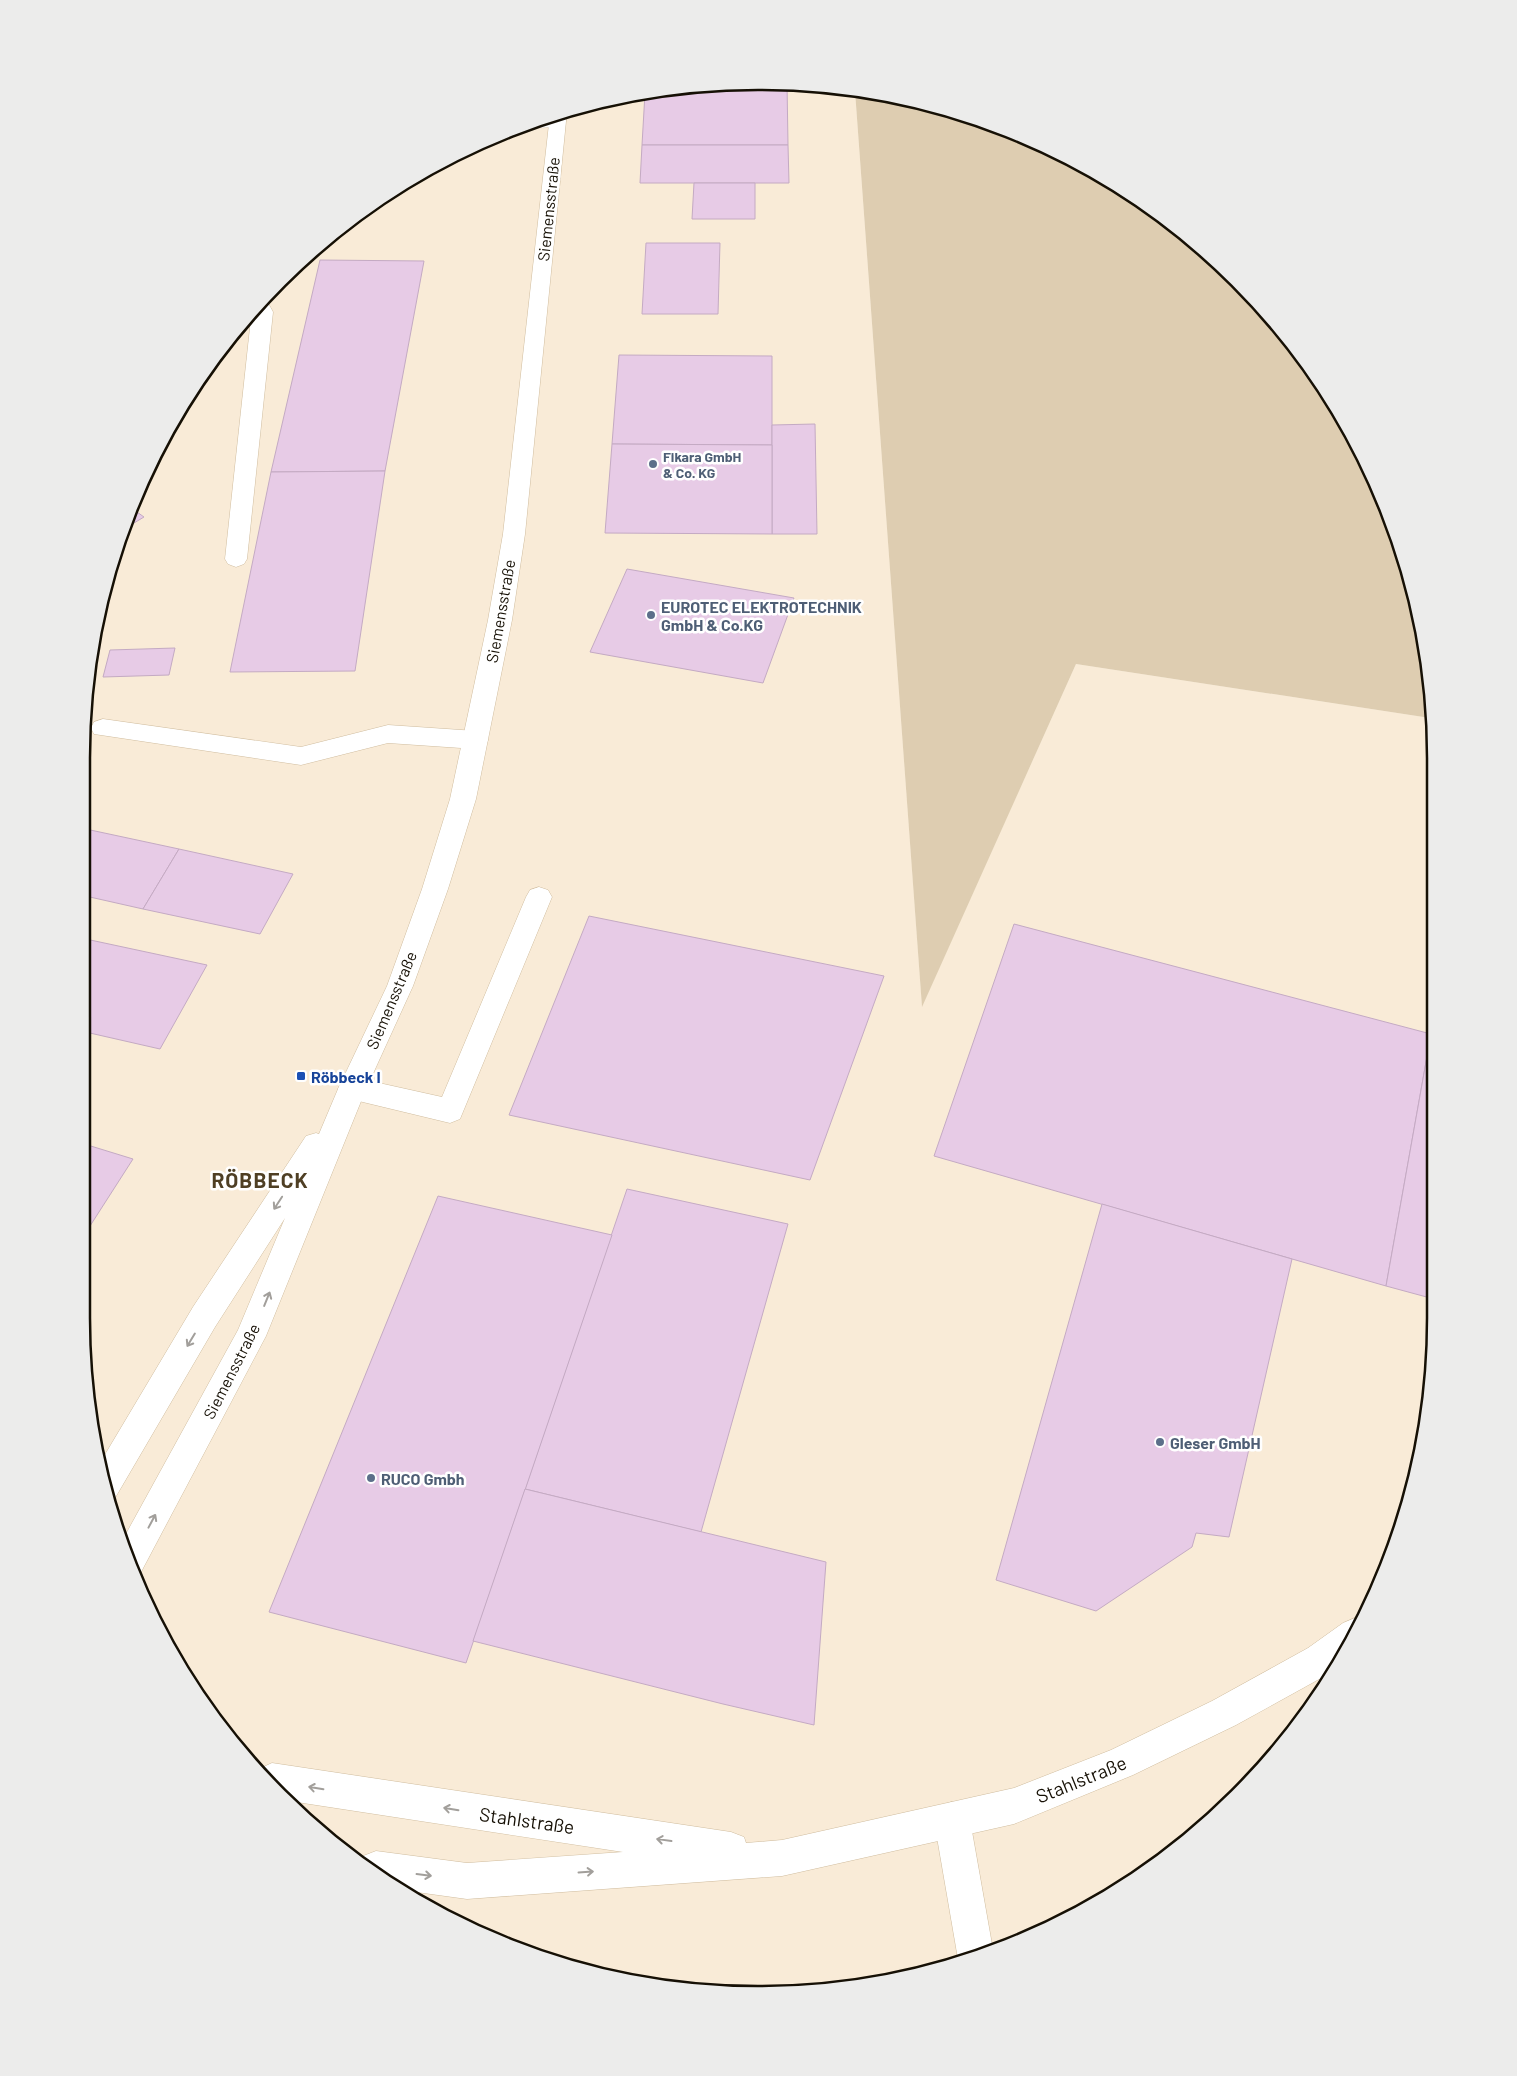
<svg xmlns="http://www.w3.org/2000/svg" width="1517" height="2076" font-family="Barlow,sans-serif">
  <rect width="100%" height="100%" fill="#fef6e9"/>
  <polygon fill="#f9ebd7" points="803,83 855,91 922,1006 1076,664 1430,718 1434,1362 1413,1493 1366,1617 1296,1730 1205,1827 1097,1904 1018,1943 847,1989 670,1989 583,1972 459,1925 312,1826 195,1694 133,1577 104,1493 81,1317 81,758 94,626 133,500 172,420 249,312 312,249 420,172 541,117 670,87"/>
  <polygon fill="#decdb1" points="855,91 934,104 1058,151 1171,221 1268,312 1345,420 1384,499 1430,670 1430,718 1076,664 922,1007"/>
  <g fill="#e7cbe6" stroke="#c4aac3">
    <polygon points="787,83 788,145 642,145 645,93 670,87"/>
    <polygon points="642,145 788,145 789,183 640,183"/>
    <polygon points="694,183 755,183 755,219 692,219"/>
    <polygon points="646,243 720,243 718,314 642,314"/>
    <polygon points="320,260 424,261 385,471 271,472"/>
    <polygon points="619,355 772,356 772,445 612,444"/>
    <polygon points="815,424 817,534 772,534 772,425"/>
    <polygon points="612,444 772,445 772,534 605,533"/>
    <polygon points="385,471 355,671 230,672 271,472"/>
    <polygon points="130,507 144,517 124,529"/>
    <polygon points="627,569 794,598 763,683 590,652"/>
    <polygon points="175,648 169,675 103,677 110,650"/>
    <polygon points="81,828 179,849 143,909 81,895"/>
    <polygon points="179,849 293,874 260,934 143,909"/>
    <polygon points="589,916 884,976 810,1180 509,1115"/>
    <polygon points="1014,924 1431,1034 1386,1286 934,1156"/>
    <polygon points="81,938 207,965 160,1049 81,1031"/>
    <polygon points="1431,1034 1432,1034 1434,1299 1386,1286"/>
    <polygon points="81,1143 133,1159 81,1240"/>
    <polygon points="627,1189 788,1224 701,1532 525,1489"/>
    <polygon points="438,1196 612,1235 466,1663 269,1612"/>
    <polygon points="1102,1204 1292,1259 1229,1537 1196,1533 1192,1547 1096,1611 996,1580"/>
    <polygon points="525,1489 826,1562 814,1725 723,1704 473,1641"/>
  </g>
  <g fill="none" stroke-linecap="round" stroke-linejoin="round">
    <defs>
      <g id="lane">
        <polygon points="263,298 266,299 273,312 247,559 244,564 236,567 228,564 225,559 252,309"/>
        <polygon points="103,719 301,747 388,725 476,731 485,734 488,740 485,746 476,749 388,743 301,765 94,734 91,728 94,722"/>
        <polygon points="539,887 548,890 552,897 460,1119 450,1123 342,1097 338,1089 342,1081 352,1077 442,1097 526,897 530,890"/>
        <polygon points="952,1802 965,1807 970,1820 993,1950 958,1959 934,1820 939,1807"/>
      </g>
      <path id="street" d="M 546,116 L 563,117 L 566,121 L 563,125 C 552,128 534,129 523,125 Z"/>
      <g id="secondary">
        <polygon points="567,111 525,534 512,620 476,799 448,889 413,986 366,1089 266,1336 140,1574 133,1577 121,1543 238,1330 285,1218 215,1327 115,1498 107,1501 100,1463 193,1307 306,1136 316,1133 319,1134 338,1089 387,986 422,889 450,799 488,620 503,534 550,115"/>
        <polygon points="1355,1618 1363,1622 1332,1672 1236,1725 1133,1775 1014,1824 782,1876 467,1899 409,1891 362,1860 363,1856 376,1851 467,1863 623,1852 290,1801 261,1768 272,1763 731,1832 744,1837 746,1843 782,1840 1014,1788 1111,1750 1212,1701 1308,1648 1343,1623"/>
      </g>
    </defs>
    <use href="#lane" stroke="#d0bd9f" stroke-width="1"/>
    <use href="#street" stroke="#d0bd9f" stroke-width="1"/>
    <use href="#secondary" stroke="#d0bd9f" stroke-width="1"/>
    <use href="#lane" fill="#fff" fill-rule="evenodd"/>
    <use href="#street" fill="#fff" fill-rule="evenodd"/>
    <use href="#secondary" fill="#fff" fill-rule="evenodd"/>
  </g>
  <defs><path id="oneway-shaft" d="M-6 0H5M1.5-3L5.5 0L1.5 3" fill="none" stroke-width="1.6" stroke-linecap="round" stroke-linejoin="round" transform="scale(1.25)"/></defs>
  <g stroke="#a29f9b">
    <use href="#oneway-shaft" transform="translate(278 1203) rotate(123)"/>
    <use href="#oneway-shaft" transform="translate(267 1299) rotate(-68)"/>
    <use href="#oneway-shaft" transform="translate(191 1340) rotate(121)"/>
    <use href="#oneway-shaft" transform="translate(152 1521) rotate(-62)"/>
    <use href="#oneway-shaft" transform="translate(316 1788) rotate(-171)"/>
    <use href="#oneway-shaft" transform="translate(451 1809) rotate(-171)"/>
    <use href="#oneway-shaft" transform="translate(664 1840) rotate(-172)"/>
    <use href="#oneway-shaft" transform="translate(586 1872) rotate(-4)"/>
    <use href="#oneway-shaft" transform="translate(424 1875) rotate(7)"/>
  </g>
  <g fill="#5c6f8a" stroke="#fff" stroke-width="2">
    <circle cx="653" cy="464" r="5"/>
    <circle cx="651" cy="615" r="5"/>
    <circle cx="1160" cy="1442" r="5"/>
    <circle cx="371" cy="1478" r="5"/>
  </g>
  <rect fill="#1a4fb4" stroke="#fff" stroke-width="2" x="296" y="1071" width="10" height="10" rx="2.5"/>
  <g text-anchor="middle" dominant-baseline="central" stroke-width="5" stroke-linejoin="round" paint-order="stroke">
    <g font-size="14" font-weight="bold" fill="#4e5e75" stroke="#fff" text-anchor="start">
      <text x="663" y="456">Fikara GmbH<tspan x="663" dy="16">&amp; Co. KG</tspan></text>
    </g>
    <g font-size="16" fill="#161005" stroke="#fff">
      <text transform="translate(548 209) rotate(-84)">Siemensstraße</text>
      <text transform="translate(500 611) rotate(-80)">Siemensstraße</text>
      <text transform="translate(391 1000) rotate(-67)">Siemensstraße</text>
      <text transform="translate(231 1371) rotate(-63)">Siemensstraße</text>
    </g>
    <g font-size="16" font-weight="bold" fill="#4e5e75" stroke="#fff" text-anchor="start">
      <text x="661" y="606">EUROTEC ELEKTROTECHNIK<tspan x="661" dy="18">GmbH &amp; Co.KG</tspan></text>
      <text x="1170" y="1442">Gleser GmbH</text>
      <text x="381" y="1478">RUCO Gmbh</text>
    </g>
    <g font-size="16" font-weight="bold" fill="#164399" stroke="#fff" text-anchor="start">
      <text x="311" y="1076">Röbbeck I</text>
    </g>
    <g font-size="19" fill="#161005" stroke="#fff">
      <text transform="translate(1081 1779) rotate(-22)">Stahlstraße</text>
      <text transform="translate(527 1820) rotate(8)">Stahlstraße</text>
    </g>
    <g font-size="21" font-weight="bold" letter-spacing="1" fill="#4f3f24" stroke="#fff">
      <text x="260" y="1179">RÖBBECK</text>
    </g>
  </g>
  <path d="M0 0H1517V2076H0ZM758 90H759A668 668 0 0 1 1427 758V1318A668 668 0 0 1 759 1986H758A668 668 0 0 1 90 1318V758A668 668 0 0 1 758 90Z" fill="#ececeb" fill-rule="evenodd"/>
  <path fill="none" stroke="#161005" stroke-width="2.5" d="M758 90H759A668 668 0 0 1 1427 758V1318A668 668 0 0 1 759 1986H758A668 668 0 0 1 90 1318V758A668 668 0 0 1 758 90Z"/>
</svg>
